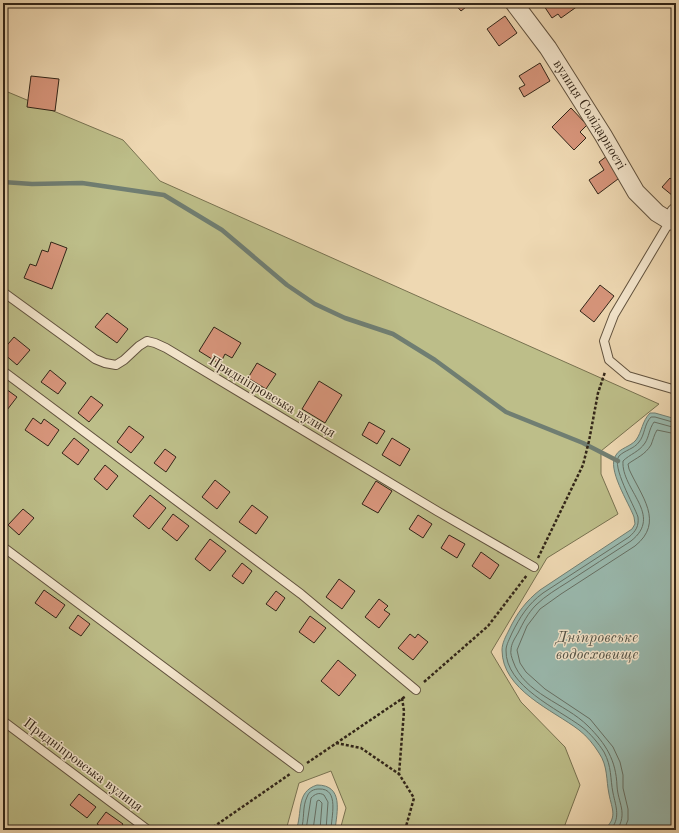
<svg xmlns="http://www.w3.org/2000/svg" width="679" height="833" font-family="'Old Standard TT',serif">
  <rect width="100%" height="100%" fill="#eed8b2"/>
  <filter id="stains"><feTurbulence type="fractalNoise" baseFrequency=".005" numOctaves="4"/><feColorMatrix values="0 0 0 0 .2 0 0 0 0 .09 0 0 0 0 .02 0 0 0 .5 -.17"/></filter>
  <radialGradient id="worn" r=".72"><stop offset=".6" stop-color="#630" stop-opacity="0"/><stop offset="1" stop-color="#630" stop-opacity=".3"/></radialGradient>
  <polygon fill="#bdbe89" stroke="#787250" points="3,90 123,140 160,181 659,404 601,451 601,474 618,514 547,558 491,652 521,702 565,747 580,785 563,830 340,830 346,808 331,771 299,783 286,830 3,830"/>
  <g fill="#99b9ae" stroke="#707e72">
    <path d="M 650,413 L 655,413 L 676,419 L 676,830 L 604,830 C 618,817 612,810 609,794 C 606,780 608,766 599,753 C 594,745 587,736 579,730 C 553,710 502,690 502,650 C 502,643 506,636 509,630 C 517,613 526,601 540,590 L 632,529 L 635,524 L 634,517 C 629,503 606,468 616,455 C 620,448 630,447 636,440 C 642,432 642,421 650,413 Z"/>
    <path d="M 317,785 C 344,785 337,812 335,830 L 296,830 C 303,813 295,792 317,785 Z"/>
  </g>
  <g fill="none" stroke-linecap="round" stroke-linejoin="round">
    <g stroke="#666f63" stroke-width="1">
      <path d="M 301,830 C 305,819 302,807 307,797 C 309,791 314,789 319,789 C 340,788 331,818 331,830"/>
      <path d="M 306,830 L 311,798 C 315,794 319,792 324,795 L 328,802 L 326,830"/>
      <polyline points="313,830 317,801 319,800 322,803 320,830"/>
      <path d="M 610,830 C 621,819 616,807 613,793 C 610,778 612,767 604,752 C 599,744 590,733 582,727 C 558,709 505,686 506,650 C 506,645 510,638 512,633 C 520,617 528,604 543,593 L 629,537 C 636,531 639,526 638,517 C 634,505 611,466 619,456 C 625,450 634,449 639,442 C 645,435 644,424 651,417 L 655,417 L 676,423"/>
      <path d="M 617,830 C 628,813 618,803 617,786 C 616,760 606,744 588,726 C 565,703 524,694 513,661 C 512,658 510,653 511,650 C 511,644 515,638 518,633 C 523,623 528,613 536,605 C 545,596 557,589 568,582 C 589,568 610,555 631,541 C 664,515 621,490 623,461 C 630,454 639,452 645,443 C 649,437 649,429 654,422 L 676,428"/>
      <path d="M 624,830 L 628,820 L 628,809 L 623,788 L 623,775 L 620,762 L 613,747 L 590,719 L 545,689 L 526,672 L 520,663 L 517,650 L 527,626 L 540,609 L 561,594 L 635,546 C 665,522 641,496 629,469 L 628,464 C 636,458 645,455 651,445 C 653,440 654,435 657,430 L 676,434"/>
    </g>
    <polyline stroke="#707e72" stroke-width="4.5" points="3,182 32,184 82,183 164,195 222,230 287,285 315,304 345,318 393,334 435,360 506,412 583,443 618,461"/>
  </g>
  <g fill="#d7957b" stroke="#322518">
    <polygon points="454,3 471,3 461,11"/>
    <polygon points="542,3 582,3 561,18 558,14 552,18"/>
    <polygon points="505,16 517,33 499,46 487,29"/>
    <polygon points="540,63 550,81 524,97 519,88 525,85 519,76"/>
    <polygon points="31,76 59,79 55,111 27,107"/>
    <polygon points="571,108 587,125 580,132 586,138 574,150 552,127"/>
    <polygon points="607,156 622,176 598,194 589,180 604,170 599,162"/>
    <polygon points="670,178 676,183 676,193 673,196 662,187"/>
    <polygon points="51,242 67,248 52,289 24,278 30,264 36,266 42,250 48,252"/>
    <polygon points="600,285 614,296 594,322 580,311"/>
    <polygon points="107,313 128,329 117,343 95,327"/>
    <polygon points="214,327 241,343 232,358 225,354 220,364 199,351"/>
    <polygon points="14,337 30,350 17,365 3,353 3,350"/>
    <polygon points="257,363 276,374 266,389 248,378"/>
    <polygon points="50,370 66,383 58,394 41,382"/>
    <polygon points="319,381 342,395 325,423 302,409"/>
    <polygon points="6,389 17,397 7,410 3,407 3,393"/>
    <polygon points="91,396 103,405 89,422 78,413"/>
    <polygon points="33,418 41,424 44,419 59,430 48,446 25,430"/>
    <polygon points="369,422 385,431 377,444 362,435"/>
    <polygon points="129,426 144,437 131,453 117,442"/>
    <polygon points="74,438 89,450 78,465 62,453"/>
    <polygon points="392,438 410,449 400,466 382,455"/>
    <polygon points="165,449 176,457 166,472 154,463"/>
    <polygon points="105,465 118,476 107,490 94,479"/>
    <polygon points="215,480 230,492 217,509 202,497"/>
    <polygon points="376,481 392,491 378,513 362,504"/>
    <polygon points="150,495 166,508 149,529 133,516"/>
    <polygon points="252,505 268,517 256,534 239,522"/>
    <polygon points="23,509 34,518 19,535 8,525"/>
    <polygon points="173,514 189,526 177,541 162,529"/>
    <polygon points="418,515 432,524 423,538 409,529"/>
    <polygon points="449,535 465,544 457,558 441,548"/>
    <polygon points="210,539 226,551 210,571 195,559"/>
    <polygon points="481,552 499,565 490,579 472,566"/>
    <polygon points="242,563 252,571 243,584 232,576"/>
    <polygon points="339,579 355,591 342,609 326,597"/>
    <polygon points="44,590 65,605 56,618 35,603"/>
    <polygon points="276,591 285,598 276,611 266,604"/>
    <polygon points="379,599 388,606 384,610 390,614 379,628 365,617"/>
    <polygon points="78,615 90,624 81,636 69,628"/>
    <polygon points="310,616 326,628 314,643 299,632"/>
    <polygon points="410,634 415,638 418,634 428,642 413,660 398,648"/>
    <polygon points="338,660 356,675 339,696 321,681"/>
    <polygon points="79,794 96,807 87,818 70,805"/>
    <polygon points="106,812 123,824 118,830 106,830 97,824"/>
  </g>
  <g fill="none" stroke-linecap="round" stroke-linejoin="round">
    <defs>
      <g id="lane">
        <polyline points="670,221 614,315 604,341 609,360 628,376 676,390"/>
        <polyline points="3,292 95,359 105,363 116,365 124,360 139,346 147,341 155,343 166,348 437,511 534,567"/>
        <polyline points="3,371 301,594 416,690"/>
        <polyline points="3,547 299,768"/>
        <polyline points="3,721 148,830"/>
      </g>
      <g id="street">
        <path id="s1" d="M 514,3 L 548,48 L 603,135 L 636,192 L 657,213 L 670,221 L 676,212"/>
      </g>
    </defs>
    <use href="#lane" stroke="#61523e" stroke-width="10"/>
    <use href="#street" stroke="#61523e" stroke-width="19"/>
    <g stroke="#322518" stroke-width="2.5" stroke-dasharray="3 2" stroke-linecap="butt">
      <polyline points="538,558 583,465 589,441 598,393 605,372"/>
      <polyline points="424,682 488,626 527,575"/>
      <polyline points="402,698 404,711 399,774 414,798 405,830"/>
      <polyline points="336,743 361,748 399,774"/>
      <polyline points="307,763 406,696"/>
      <polyline points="209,830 290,774"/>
    </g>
    <use href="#lane" stroke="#f4e6cd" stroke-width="8"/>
    <use href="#street" stroke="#f4e6cd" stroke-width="17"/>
  </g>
  <g text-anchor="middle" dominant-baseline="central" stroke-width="3" stroke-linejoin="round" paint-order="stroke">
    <g font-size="14" fill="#322518" stroke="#f4e6cd">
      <text stroke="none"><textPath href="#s1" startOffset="135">вулиця Солідарності</textPath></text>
      <text transform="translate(272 397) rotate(31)">Придніпровська вулиця</text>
      <text transform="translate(83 765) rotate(37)">Придніпровська вулиця</text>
    </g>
    <g font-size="15" font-style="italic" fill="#515145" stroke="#f4e6cd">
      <text x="597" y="638">Дніпровське<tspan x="597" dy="17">водосховище</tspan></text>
    </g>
  </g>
  <rect width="679" height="833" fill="none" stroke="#eed8b2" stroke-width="16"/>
  <rect x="4" y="4" width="671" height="825" fill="none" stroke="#322518" stroke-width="2"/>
  <rect x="8" y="8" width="663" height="817" fill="none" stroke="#322518"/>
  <rect width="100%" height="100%" filter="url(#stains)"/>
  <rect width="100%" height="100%" fill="url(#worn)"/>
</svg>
